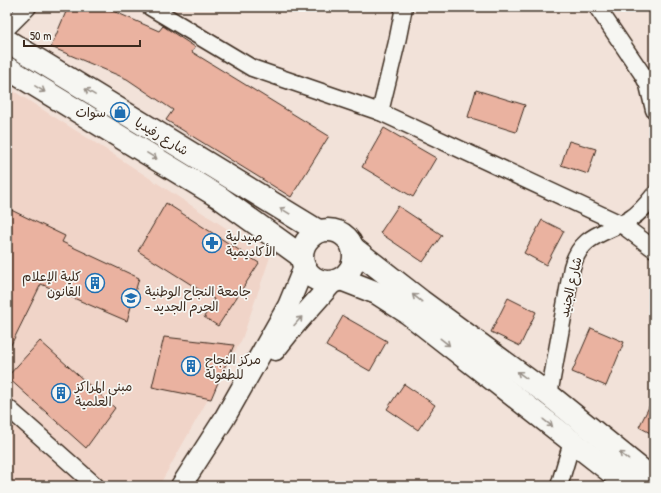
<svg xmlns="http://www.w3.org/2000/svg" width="661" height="493" font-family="'Patrick Hand','Playpen Sans Arabic',sans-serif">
  <rect width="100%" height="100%" fill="#f2e2d9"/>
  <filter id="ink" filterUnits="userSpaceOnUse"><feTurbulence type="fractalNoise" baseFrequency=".025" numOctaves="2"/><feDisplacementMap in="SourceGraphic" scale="8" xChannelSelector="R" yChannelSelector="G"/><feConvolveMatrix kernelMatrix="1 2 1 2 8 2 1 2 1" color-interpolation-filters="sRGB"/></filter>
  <g filter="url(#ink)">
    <polygon fill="#f0d4c8" points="7,87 105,149 270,257 242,339 159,486 7,486"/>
    <g fill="#eab2a0" stroke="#3b2a1e">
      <polygon points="68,7 104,7 159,31 163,26 195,47 192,52 329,136 291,197 166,120 173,110 127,79 51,47"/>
      <polygon points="476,90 525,105 516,132 468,117"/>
      <polygon points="384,128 436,158 413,197 362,167"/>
      <polygon points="569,141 596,149 588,174 561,165"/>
      <polygon points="166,203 259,263 218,326 204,317 214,299 138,251"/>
      <polygon points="398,206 442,235 423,262 380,233"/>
      <polygon points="7,208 65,236 62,242 139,278 127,321 41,284 7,353"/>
      <polygon points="542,220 564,231 546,265 524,253"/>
      <polygon points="508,298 536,312 520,346 491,332"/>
      <polygon points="343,316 387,341 370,371 326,346"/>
      <polygon points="591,328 624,342 606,386 572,372"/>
      <polygon points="164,337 234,345 211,399 152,387"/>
      <polygon points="40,341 115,408 86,448 7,377"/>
      <polygon points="404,384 435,405 418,430 387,409"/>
      <polygon points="654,397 654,435 639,427"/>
    </g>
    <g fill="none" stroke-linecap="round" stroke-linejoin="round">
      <defs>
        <g id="minor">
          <polyline points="150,7 252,68 380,112 621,224 654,249"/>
          <polyline points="597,7 643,75 648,85 654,110"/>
          <polyline points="7,28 28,7"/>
          <polyline points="380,112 397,42 404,7"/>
          <path d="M 549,395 L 572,267 C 581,234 605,234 630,219 C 640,213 647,204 654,195"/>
          <polyline points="7,407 96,486"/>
          <polyline points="559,486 572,442"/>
        </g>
        <g id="tertiary">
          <polyline points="275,350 294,326 333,282"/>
          <polyline points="181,486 224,419 288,306 304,267"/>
        </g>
        <g id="secondary">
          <polyline points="7,41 318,231"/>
          <polyline points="7,68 219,197 301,256"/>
          <circle cx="328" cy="256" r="26"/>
          <polyline points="353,248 421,301 549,395 654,480"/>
          <polyline points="341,279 377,293 408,313 629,486"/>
        </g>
      </defs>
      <use href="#minor" stroke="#3b2a1e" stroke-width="19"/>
      <use href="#tertiary" stroke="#3b2a1e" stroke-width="23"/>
      <use href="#secondary" stroke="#3b2a1e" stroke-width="25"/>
      <use href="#minor" stroke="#f6f6f2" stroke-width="16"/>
      <use href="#tertiary" stroke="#f6f6f2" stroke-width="20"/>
      <use href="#secondary" stroke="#f6f6f2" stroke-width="22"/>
    </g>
    <defs><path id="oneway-shaft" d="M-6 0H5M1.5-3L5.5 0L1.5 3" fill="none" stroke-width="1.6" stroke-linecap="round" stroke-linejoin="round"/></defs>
    <g stroke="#989088">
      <use href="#oneway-shaft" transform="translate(40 89) rotate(31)"/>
      <use href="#oneway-shaft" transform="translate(90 92) rotate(-149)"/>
      <use href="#oneway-shaft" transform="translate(152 156) rotate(31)"/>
      <use href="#oneway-shaft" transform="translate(285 211) rotate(-149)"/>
      <use href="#oneway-shaft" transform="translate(417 298) rotate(-142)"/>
      <use href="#oneway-shaft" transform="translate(298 321) rotate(-48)"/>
      <use href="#oneway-shaft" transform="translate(445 342) rotate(38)"/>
      <use href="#oneway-shaft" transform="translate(522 375) rotate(-144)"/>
      <use href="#oneway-shaft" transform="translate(548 423) rotate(38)"/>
      <use href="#oneway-shaft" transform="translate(624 456) rotate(-141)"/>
    </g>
  </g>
  <defs>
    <symbol id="shop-ring" viewBox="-11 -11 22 22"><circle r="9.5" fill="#f6f6f2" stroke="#1f6fb2" stroke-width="1.5"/><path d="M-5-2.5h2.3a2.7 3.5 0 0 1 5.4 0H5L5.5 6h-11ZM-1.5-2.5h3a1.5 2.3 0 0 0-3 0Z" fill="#1f6fb2"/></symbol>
    <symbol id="pharmacy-ring" viewBox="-11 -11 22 22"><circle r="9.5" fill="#f6f6f2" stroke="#1f6fb2" stroke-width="1.5"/><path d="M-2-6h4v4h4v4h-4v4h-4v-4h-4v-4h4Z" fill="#1f6fb2"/></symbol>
    <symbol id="building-ring" viewBox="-11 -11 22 22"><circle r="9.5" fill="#f6f6f2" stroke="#1f6fb2" stroke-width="1.5"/><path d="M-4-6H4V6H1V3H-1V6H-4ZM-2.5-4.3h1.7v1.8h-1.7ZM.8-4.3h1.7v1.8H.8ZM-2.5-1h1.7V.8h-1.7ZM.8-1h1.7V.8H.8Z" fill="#1f6fb2"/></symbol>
    <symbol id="university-ring" viewBox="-11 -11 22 22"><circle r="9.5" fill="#f6f6f2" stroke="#1f6fb2" stroke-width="1.5"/><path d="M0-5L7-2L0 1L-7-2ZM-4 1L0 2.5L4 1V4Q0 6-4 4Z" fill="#1f6fb2"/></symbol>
  </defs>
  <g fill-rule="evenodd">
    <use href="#shop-ring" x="109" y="101" width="22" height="22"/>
    <use href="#pharmacy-ring" x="201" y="232" width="22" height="22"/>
    <use href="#building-ring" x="84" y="272" width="22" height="22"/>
    <use href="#university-ring" x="120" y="287" width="22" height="22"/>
    <use href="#building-ring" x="180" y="355" width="22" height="22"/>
    <use href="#building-ring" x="50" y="382" width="22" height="22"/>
  </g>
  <g text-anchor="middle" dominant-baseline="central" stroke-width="3.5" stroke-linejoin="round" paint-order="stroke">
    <g font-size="13" fill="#3b2a1e" stroke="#f6f6f2" text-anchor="start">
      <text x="106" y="112" text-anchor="end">سوات</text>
      <text x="226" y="236">صيدلية<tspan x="226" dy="15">الأكاديمية</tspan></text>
      <text x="81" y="276" text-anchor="end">كلية الإعلام<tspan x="81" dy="15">القانون</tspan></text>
      <text x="145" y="291">جامعة النجاح الوطنية<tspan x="145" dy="15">- الحرم الجديد</tspan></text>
      <text x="205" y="359">مركز النجاح<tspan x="205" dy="15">للطفولة</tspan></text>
      <text x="75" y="386">مبنى المراكز<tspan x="75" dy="15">العلمية</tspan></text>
    </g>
    <g font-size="13" fill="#3b2a1e" stroke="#f6f6f2">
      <text transform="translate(162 136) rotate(31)">شارع رفيديا</text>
      <text transform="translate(570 287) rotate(-77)">شارع الجنيد</text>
    </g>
  </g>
  <rect width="661" height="493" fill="none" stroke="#f6f6f2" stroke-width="24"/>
  <rect x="12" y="12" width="637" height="469" fill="none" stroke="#3b2a1e" stroke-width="1.5" filter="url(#ink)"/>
  <path d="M24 40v6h116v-6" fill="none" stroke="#3b2a1e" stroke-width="2"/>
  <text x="30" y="40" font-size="12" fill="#3b2a1e" stroke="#f6f6f2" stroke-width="3" paint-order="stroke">50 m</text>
</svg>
